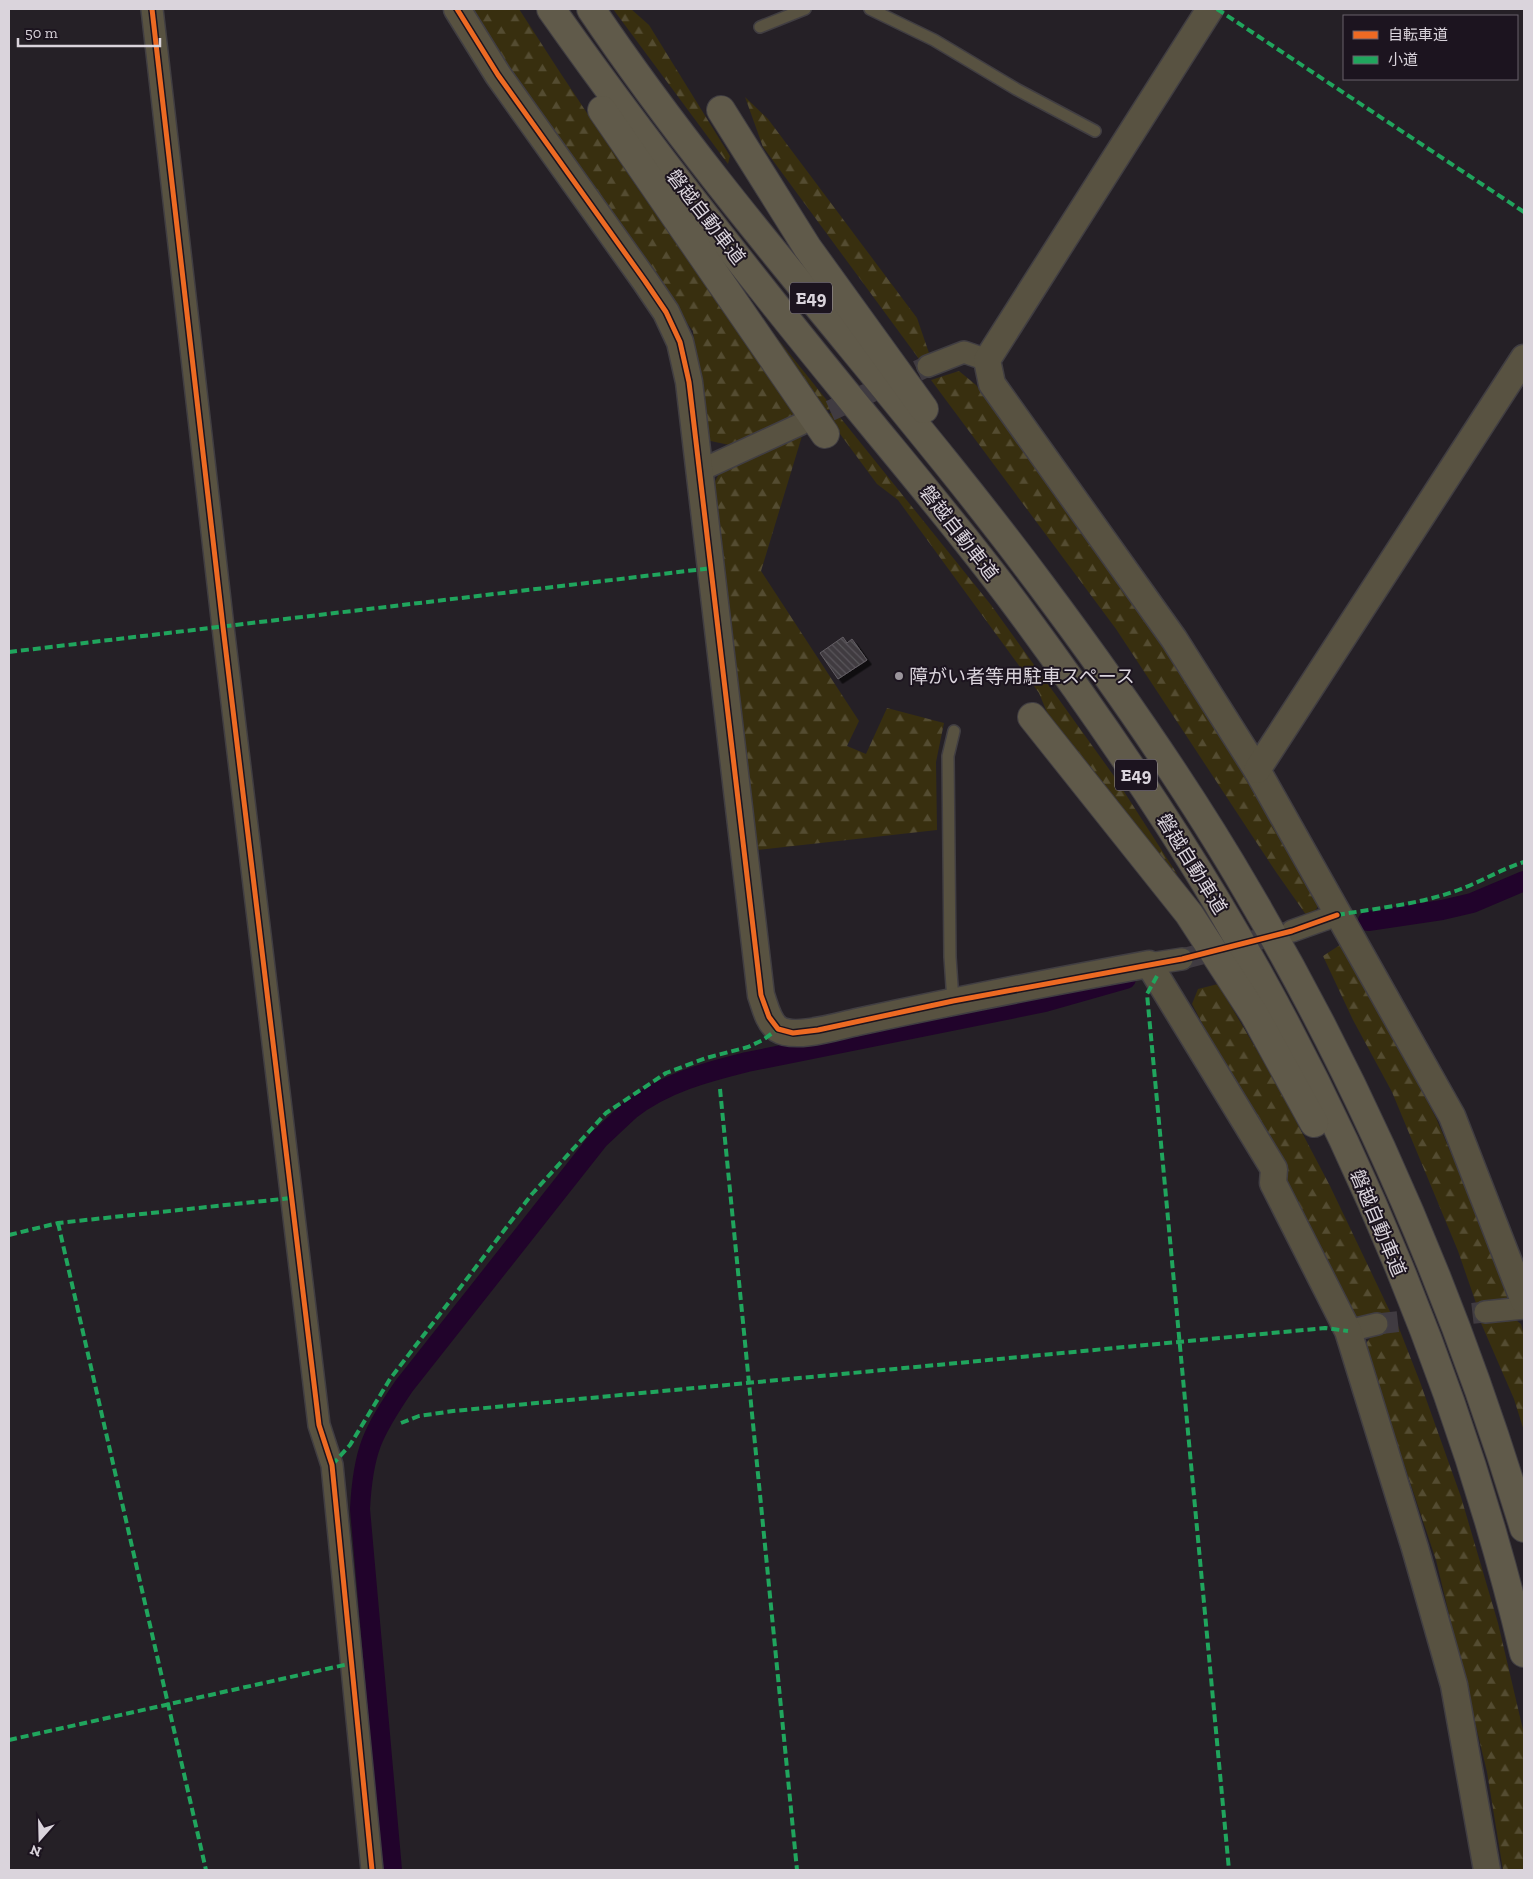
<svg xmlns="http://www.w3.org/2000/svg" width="1533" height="1879" font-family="'Zilla Slab','Noto Sans JP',serif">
  <defs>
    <pattern id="forest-firs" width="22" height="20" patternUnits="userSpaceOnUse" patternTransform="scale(1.25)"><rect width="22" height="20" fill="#382f0f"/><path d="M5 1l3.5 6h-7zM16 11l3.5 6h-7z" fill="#544c31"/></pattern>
    <pattern id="building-back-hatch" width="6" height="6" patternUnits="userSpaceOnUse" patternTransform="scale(1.25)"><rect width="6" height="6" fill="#3f3b40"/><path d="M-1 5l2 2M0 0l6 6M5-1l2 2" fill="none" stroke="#5a565b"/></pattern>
    <filter id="shadow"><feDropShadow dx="4.5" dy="4.5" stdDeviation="0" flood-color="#0009"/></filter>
  </defs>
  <rect width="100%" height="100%" fill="#252026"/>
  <g fill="url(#forest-firs)">
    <path d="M 470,9 L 519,9 C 574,95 631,180 690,263 C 726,314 762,363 796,415 L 734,446 L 706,440 L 693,331 L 536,114 Z"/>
    <polygon points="613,9 631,9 649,25 730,156 728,164"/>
    <polygon points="745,97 768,119 917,318 930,356 919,359 763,147"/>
    <polygon points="749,303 833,408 823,412"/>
    <polygon points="959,371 976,385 1147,617 1301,846 1322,901 1309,919 1276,872 1116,629 931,380"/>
    <polygon points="835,411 991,605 1114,776 1177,874 1174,876 1053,727 1039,693 898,500 877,484 826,415"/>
    <polygon points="801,432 802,436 761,571 859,721 847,746 866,754 887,708 944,723 936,762 937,830 757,850 712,487 720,472"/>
    <polygon points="1343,943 1355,962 1436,1118 1509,1290 1508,1300 1477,1306 1458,1251 1392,1092 1353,1020 1323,956"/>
    <polygon points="1218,984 1276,1083 1330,1186 1394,1320 1362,1321 1351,1315 1261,1135 1192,1004 1198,989"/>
    <polygon points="1512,1317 1521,1324 1524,1335 1524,1431 1514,1399 1481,1323 1489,1318"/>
    <polygon points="1397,1323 1420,1382 1461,1497 1498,1623 1524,1734 1524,1870 1503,1870 1487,1772 1436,1560 1366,1350 1367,1342 1380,1325"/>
  </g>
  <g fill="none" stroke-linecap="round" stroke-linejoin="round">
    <g stroke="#21032b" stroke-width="20">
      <polyline points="1368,921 1442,910 1472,903 1524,881"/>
      <path d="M 392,1870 L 360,1509 C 363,1451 372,1433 404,1386 L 599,1139 C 610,1129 620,1119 630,1110 C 664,1083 707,1072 747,1062 L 1045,1002 L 1126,979"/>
    </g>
  </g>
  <polygon fill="url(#building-back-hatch)" stroke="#635e64" filter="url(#shadow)" points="843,637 847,643 852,639 867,660 838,679 820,653"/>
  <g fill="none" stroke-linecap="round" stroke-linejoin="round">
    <g stroke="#403b41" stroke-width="21" stroke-dasharray="21 11" stroke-linecap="butt">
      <polyline points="801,424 928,366"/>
      <polyline points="1182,959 1288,932"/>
      <polyline points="1377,1324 1485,1312"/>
    </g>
    <defs>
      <g id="service">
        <polyline points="870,9 934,40 1016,89 1095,131"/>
        <polyline points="760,27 805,9"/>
        <polyline points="953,1001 950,957 948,756 954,731"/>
      </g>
      <g id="minor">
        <polyline points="152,9 223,627 319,1425 332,1465 372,1870"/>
        <polyline points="928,366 964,352 987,360"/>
        <polyline points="699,471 801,424"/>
        <polyline points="1292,931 1337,915"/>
        <polyline points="1149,964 1182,959"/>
        <polyline points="1485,1312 1524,1308"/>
        <polyline points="1348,1331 1377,1324"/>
      </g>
      <g id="tertiary">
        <path d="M 457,9 L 498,75 L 645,281 L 666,312 L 680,342 L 689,382 L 761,995 C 765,1006 768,1022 778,1029 C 795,1040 838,1026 857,1022 C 954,1001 1051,982 1149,964 L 1274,1169 L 1273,1183 L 1348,1331 L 1415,1548 L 1454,1685 L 1487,1870"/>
        <polyline points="1210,9 987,360 992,384 1174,639 1257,770 1452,1116 1524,1301"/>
        <polyline points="1257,770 1524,358"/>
      </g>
      <g id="motorway">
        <path d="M 551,9 C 644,141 744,268 846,393 C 903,463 962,532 1016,605 C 1087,701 1155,799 1217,902 C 1353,1129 1463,1395 1524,1653"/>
        <path d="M 591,9 C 727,211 896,390 1041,585 C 1115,684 1186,785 1248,892 C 1366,1092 1457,1306 1524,1528"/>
        <polyline points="602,110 825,434"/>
        <polyline points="721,110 807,247 924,409"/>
        <polyline points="1032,717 1189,914 1254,1014 1314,1123"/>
      </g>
    </defs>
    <use href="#service" stroke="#413e42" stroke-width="14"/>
    <use href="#minor" stroke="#413e42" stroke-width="24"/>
    <use href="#tertiary" stroke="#413e42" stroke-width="29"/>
    <use href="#motorway" stroke="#413e42" stroke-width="30"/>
    <use href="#service" stroke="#585241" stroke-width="11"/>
    <use href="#minor" stroke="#585241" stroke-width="21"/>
    <use href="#tertiary" stroke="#585241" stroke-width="26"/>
    <use href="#motorway" stroke="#605a4a" stroke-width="28"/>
    <g stroke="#20a55d" stroke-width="4" stroke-dasharray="8 4" stroke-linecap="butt">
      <polyline points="1217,9 1524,212"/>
      <polyline points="9,652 712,568"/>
      <path d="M 1337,915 C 1378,908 1422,904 1461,889 C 1482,881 1502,869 1524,862"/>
      <polyline points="1157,976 1147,994 1229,1870"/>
      <polyline points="720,1089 797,1870"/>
      <polyline points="58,1223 206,1870"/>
      <polyline points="9,1235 58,1223 291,1198"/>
      <polyline points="401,1423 419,1416 453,1411 1325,1328 1348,1331"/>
      <polyline points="332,1465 350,1445 390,1379 532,1194 606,1113 666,1073 706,1058 748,1047 763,1040 778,1029"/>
      <polyline points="9,1740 353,1663"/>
    </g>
    <defs>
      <g id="cycleway">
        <polyline points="152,9 223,627 319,1425 332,1465 372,1870"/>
        <polyline points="457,9 498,75 645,281 666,312 680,342 689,382 761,995 769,1017 778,1029 793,1033 818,1030 953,1001 1182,959 1292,931 1337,915"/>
      </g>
    </defs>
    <use href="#cycleway" stroke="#1c141f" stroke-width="8"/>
    <use href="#cycleway" stroke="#ed6a23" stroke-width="5"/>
  </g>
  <circle fill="#9b959c" stroke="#1c141f" stroke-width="2" cx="899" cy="676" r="5"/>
  <g text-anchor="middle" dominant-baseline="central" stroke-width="4" stroke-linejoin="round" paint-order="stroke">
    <g fill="#1c141f" stroke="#a19aa3" stroke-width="1">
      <rect x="790" y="282.5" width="42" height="31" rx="4"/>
      <rect x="1115" y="759.5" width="42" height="31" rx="4"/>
    </g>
    <g font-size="18" font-weight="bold" fill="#dad4dc">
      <text x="811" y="298">E49</text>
      <text x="1136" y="775">E49</text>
    </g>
    <g font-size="19" fill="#dad4dc" stroke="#1c141f">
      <text transform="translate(706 217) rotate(52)">磐越自動車道</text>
      <text transform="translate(959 533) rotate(52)">磐越自動車道</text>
      <text transform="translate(1192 864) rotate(58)">磐越自動車道</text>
      <text transform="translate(1378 1223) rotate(67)">磐越自動車道</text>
    </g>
    <g font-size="19" fill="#dad4dc" stroke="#1c141f" text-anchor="start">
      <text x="909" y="676">障がい者等用駐車スペース</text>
    </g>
  </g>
  <rect width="1533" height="1879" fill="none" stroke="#dad4dc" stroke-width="20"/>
  <rect x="1343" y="15" width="175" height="65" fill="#1c141f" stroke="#68616b"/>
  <rect x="1353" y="31" width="25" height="8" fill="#ed6a23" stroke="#68616b"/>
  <text x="1388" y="40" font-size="15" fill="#dad4dc">自転車道</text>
  <rect x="1353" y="56" width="25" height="8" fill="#20a55d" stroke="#68616b"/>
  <text x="1388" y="65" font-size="15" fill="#dad4dc">小道</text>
  <g transform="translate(40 1839) rotate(200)" stroke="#1c141f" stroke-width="4" paint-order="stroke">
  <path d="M0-4L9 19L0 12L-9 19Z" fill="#dad4dc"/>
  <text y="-8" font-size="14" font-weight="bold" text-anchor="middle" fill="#dad4dc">N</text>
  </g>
  <path d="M18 38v8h142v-8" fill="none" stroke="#dad4dc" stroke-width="2.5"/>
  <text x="25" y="38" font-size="15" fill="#dad4dc" stroke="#1c141f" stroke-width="4" paint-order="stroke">50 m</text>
</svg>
